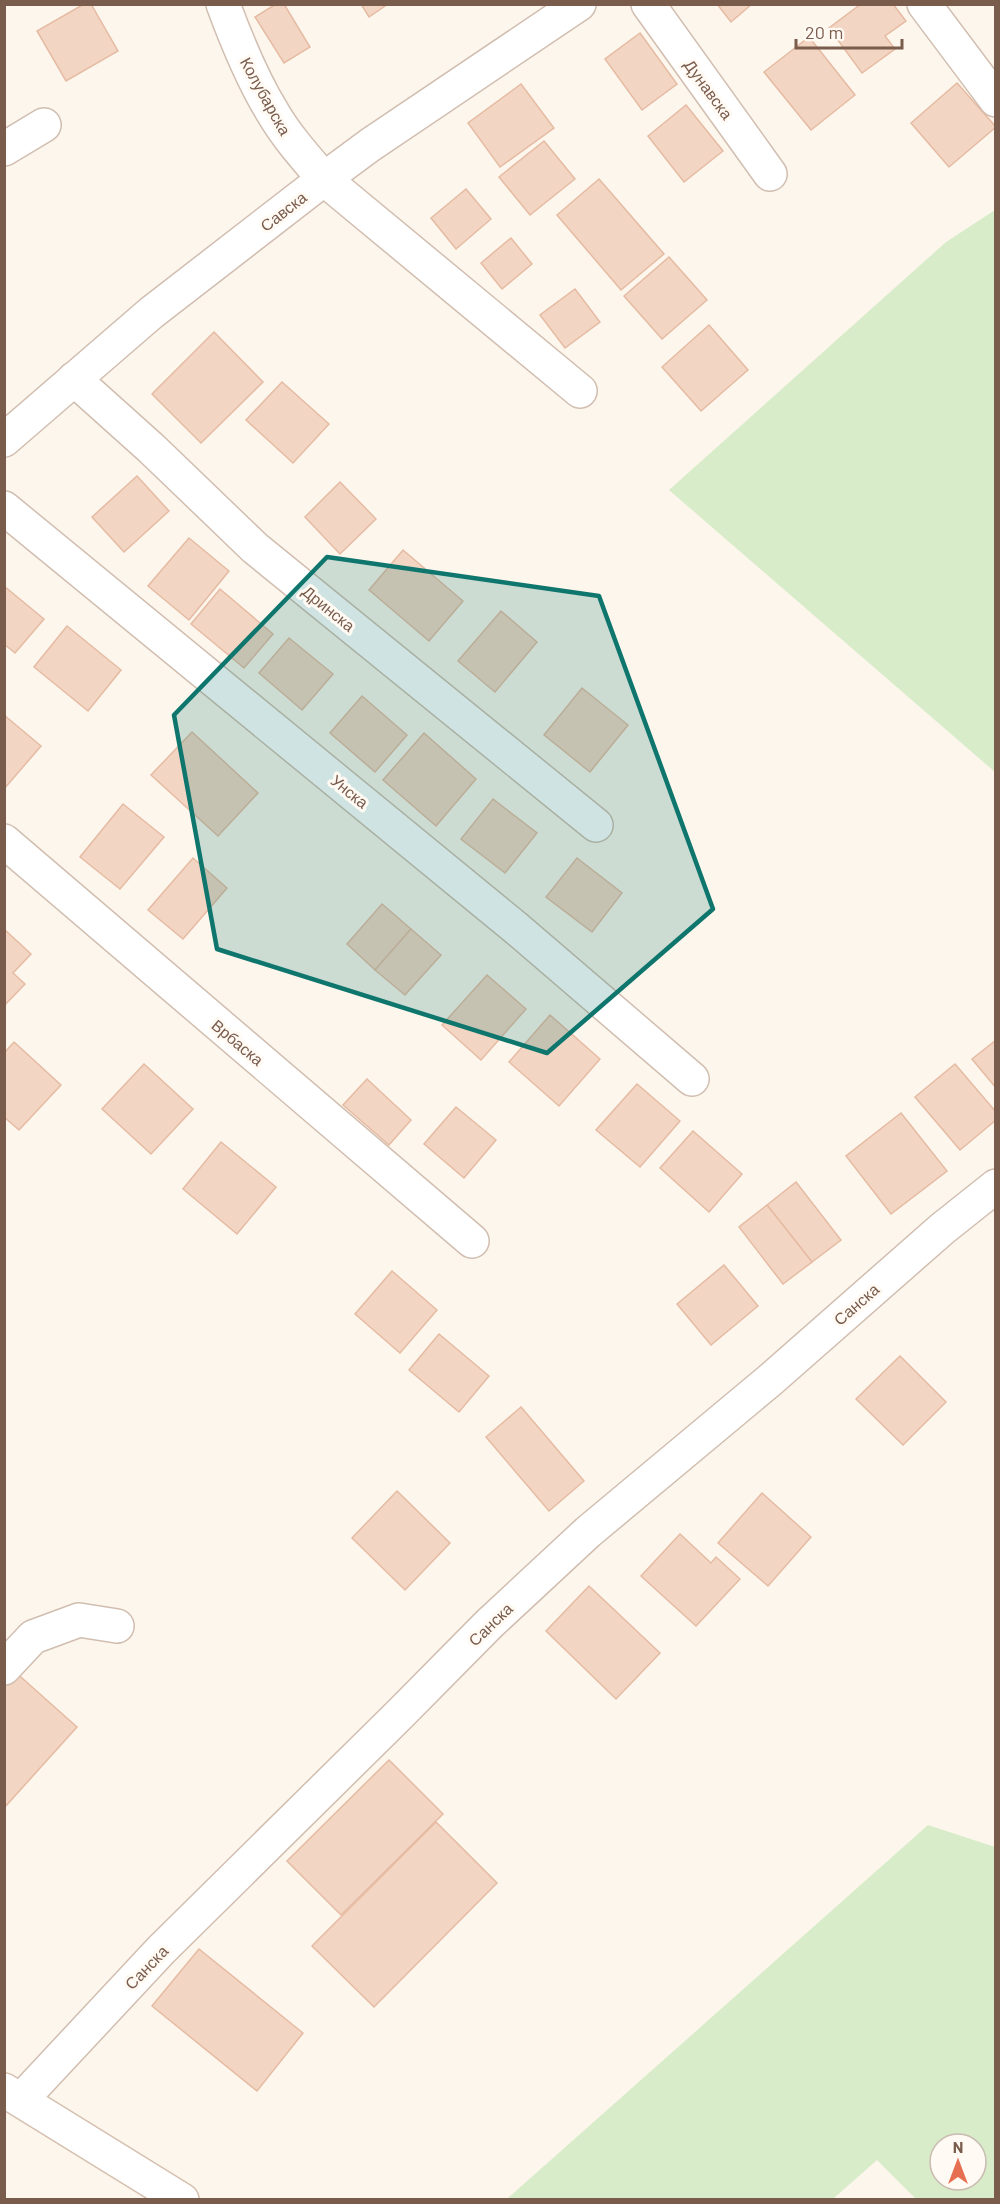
<svg xmlns="http://www.w3.org/2000/svg" width="1000" height="2204" font-family="Barlow,sans-serif">
  <rect width="100%" height="100%" fill="#fdf6ec"/>
  <g fill="#d8ecc9" fill-rule="evenodd">
    <polygon points="995,210 995,772 669,490 946,242"/>
    <path d="M 928,1825 L 995,1847 L 995,2199 L 916,2199 L 877,2160 L 833,2199 L 507,2199 ZM 940,2144 L 976,2144 L 976,2180 L 940,2180 Z"/>
  </g>
  <g fill="#f3d5c3" stroke="#e6bba3" stroke-width="1.5">
    <polygon points="84,4 91,4 118,51 66,81 37,31"/>
    <polygon points="276,4 284,4 310,47 284,63 255,17"/>
    <polygon points="361,4 388,4 369,17"/>
    <polygon points="717,4 752,4 731,22"/>
    <polygon points="861,4 893,4 906,21 885,36 895,49 862,73 829,28"/>
    <polygon points="640,33 677,84 642,110 605,59"/>
    <polygon points="809,37 855,95 811,130 764,72"/>
    <polygon points="957,83 996,127 949,167 911,123"/>
    <polygon points="521,84 554,128 500,167 468,123"/>
    <polygon points="686,105 723,151 684,182 648,136"/>
    <polygon points="544,141 575,179 530,215 499,177"/>
    <polygon points="599,179 664,254 621,290 557,215"/>
    <polygon points="466,189 491,219 456,249 431,218"/>
    <polygon points="511,238 532,264 502,289 481,263"/>
    <polygon points="669,257 707,300 662,339 624,296"/>
    <polygon points="575,289 600,322 565,348 540,315"/>
    <polygon points="709,325 748,370 701,411 662,367"/>
    <polygon points="214,332 263,382 201,443 152,394"/>
    <polygon points="282,382 329,424 293,463 246,420"/>
    <polygon points="137,476 169,511 124,552 92,517"/>
    <polygon points="340,482 376,519 340,554 305,517"/>
    <polygon points="189,538 229,571 189,620 148,586"/>
    <polygon points="403,550 463,601 429,641 369,590"/>
    <polygon points="4,586 44,619 15,653 4,644"/>
    <polygon points="220,589 273,634 244,668 191,624"/>
    <polygon points="501,611 537,642 495,692 458,661"/>
    <polygon points="67,626 121,670 88,711 34,667"/>
    <polygon points="289,638 333,674 302,710 259,673"/>
    <polygon points="582,688 628,725 590,772 544,735"/>
    <polygon points="362,696 407,735 375,772 330,733"/>
    <polygon points="4,715 41,746 4,789"/>
    <polygon points="192,732 258,793 218,836 151,775"/>
    <polygon points="424,733 476,779 436,826 383,780"/>
    <polygon points="493,799 537,833 505,873 461,839"/>
    <polygon points="123,804 164,837 120,889 80,857"/>
    <polygon points="193,858 227,888 183,939 148,910"/>
    <polygon points="577,858 622,893 592,932 546,897"/>
    <polygon points="382,904 411,929 375,970 347,944"/>
    <polygon points="4,929 31,954 13,973 25,984 4,1006"/>
    <polygon points="411,929 441,955 405,995 375,970"/>
    <polygon points="487,975 526,1009 481,1060 442,1025"/>
    <polygon points="550,1015 600,1059 559,1106 509,1062"/>
    <polygon points="996,1040 996,1088 972,1059"/>
    <polygon points="14,1042 61,1085 19,1130 4,1117 4,1053"/>
    <polygon points="144,1064 193,1109 151,1154 102,1109"/>
    <polygon points="955,1064 996,1112 996,1120 960,1150 915,1097"/>
    <polygon points="367,1079 411,1120 389,1145 343,1105"/>
    <polygon points="637,1084 680,1121 640,1167 596,1130"/>
    <polygon points="456,1107 496,1140 464,1178 424,1144"/>
    <polygon points="901,1113 947,1171 891,1214 846,1156"/>
    <polygon points="693,1131 742,1174 709,1212 660,1168"/>
    <polygon points="221,1142 276,1187 237,1234 183,1189"/>
    <polygon points="796,1182 841,1240 812,1262 767,1205"/>
    <polygon points="767,1205 812,1262 783,1284 739,1227"/>
    <polygon points="724,1265 758,1306 711,1345 677,1304"/>
    <polygon points="392,1271 437,1310 400,1353 355,1314"/>
    <polygon points="439,1334 489,1376 459,1412 409,1370"/>
    <polygon points="900,1356 946,1402 903,1445 856,1399"/>
    <polygon points="521,1407 584,1481 549,1511 486,1437"/>
    <polygon points="397,1491 450,1543 405,1590 352,1538"/>
    <polygon points="762,1493 811,1537 768,1586 718,1543"/>
    <polygon points="680,1534 711,1563 716,1557 740,1579 696,1626 641,1576"/>
    <polygon points="589,1586 660,1653 616,1699 546,1631"/>
    <polygon points="13,1670 77,1727 4,1808 4,1679"/>
    <polygon points="389,1760 443,1814 341,1915 287,1861"/>
    <polygon points="436,1822 497,1883 374,2007 312,1946"/>
    <polygon points="199,1949 303,2033 257,2091 152,2006"/>
  </g>
  <g fill="none" stroke-linecap="round" stroke-linejoin="round">
    <defs>
      <g id="street">
        <path d="M 223,4 C 237,42 252,79 273,113 C 287,137 306,158 324,179 L 580,391"/>
        <polyline points="648,4 770,174"/>
        <polyline points="924,4 996,100"/>
        <polyline points="4,149 44,125"/>
        <polyline points="74,379 152,449 255,548 596,825"/>
        <polyline points="4,440 151,313 324,179 370,145 579,4"/>
        <polyline points="4,508 516,928 692,1079"/>
        <polyline points="4,841 472,1241"/>
        <polyline points="4,1668 33,1637 79,1620 117,1626"/>
        <polyline points="21,2100 161,1950 401,1713 489,1624 588,1532 769,1381 942,1229 996,1186"/>
      </g>
      <polyline id="secondary" points="4,2090 182,2200"/>
    </defs>
    <use href="#street" stroke="#d1beb0" stroke-width="36"/>
    <use href="#secondary" stroke="#d6c0b0" stroke-width="36"/>
    <use href="#street" stroke="#fff" stroke-width="33"/>
    <use href="#secondary" stroke="#fff" stroke-width="33"/>
  </g>
  <path fill="#0f766e" fill-opacity="0.2" stroke="#0f766e" stroke-width="4.5" stroke-linejoin="round" d="M 327,557 L 599,596 L 713,909 L 547,1053 L 217,949 L 174,715 Z"/>
  <g text-anchor="middle" dominant-baseline="central" stroke-width="6" stroke-linejoin="round" paint-order="stroke">
    <g font-size="16" fill="#7a5c4d" stroke="#fffaf3">
      <text transform="translate(709 89) rotate(54)">Дунавска</text>
      <text transform="translate(266 96) rotate(61)">Колубарска</text>
      <text transform="translate(283 211) rotate(-38)">Савска</text>
      <text transform="translate(329 608) rotate(39)">Дринска</text>
      <text transform="translate(350 791) rotate(39)">Унска</text>
      <text transform="translate(238 1042) rotate(40)">Врбаска</text>
      <text transform="translate(856 1304) rotate(-41)">Санска</text>
      <text transform="translate(490 1624) rotate(-44)">Санска</text>
      <text transform="translate(146 1967) rotate(-46)">Санска</text>
    </g>
  </g>
  <rect width="1000" height="2204" fill="none" stroke="#7a5c4d" stroke-width="12"/>
  <g transform="translate(958 2162)"><circle r="28" fill="#fffaf3" stroke="#cabbb1" stroke-width="1.5"/>
  <path d="M0-4.5L10 22L0 15L-10 22Z" fill="#e76f51"/>
  <text y="-9" font-size="16" font-weight="bold" text-anchor="middle" fill="#7a5c4d">N</text>
  </g>
  <path d="M796 39v9h106v-9" fill="none" stroke="#7a5c4d" stroke-width="3"/>
  <text x="805" y="39" font-size="18" fill="#7a5c4d" stroke="#fffaf3" stroke-width="4.5" paint-order="stroke">20 m</text>
</svg>
